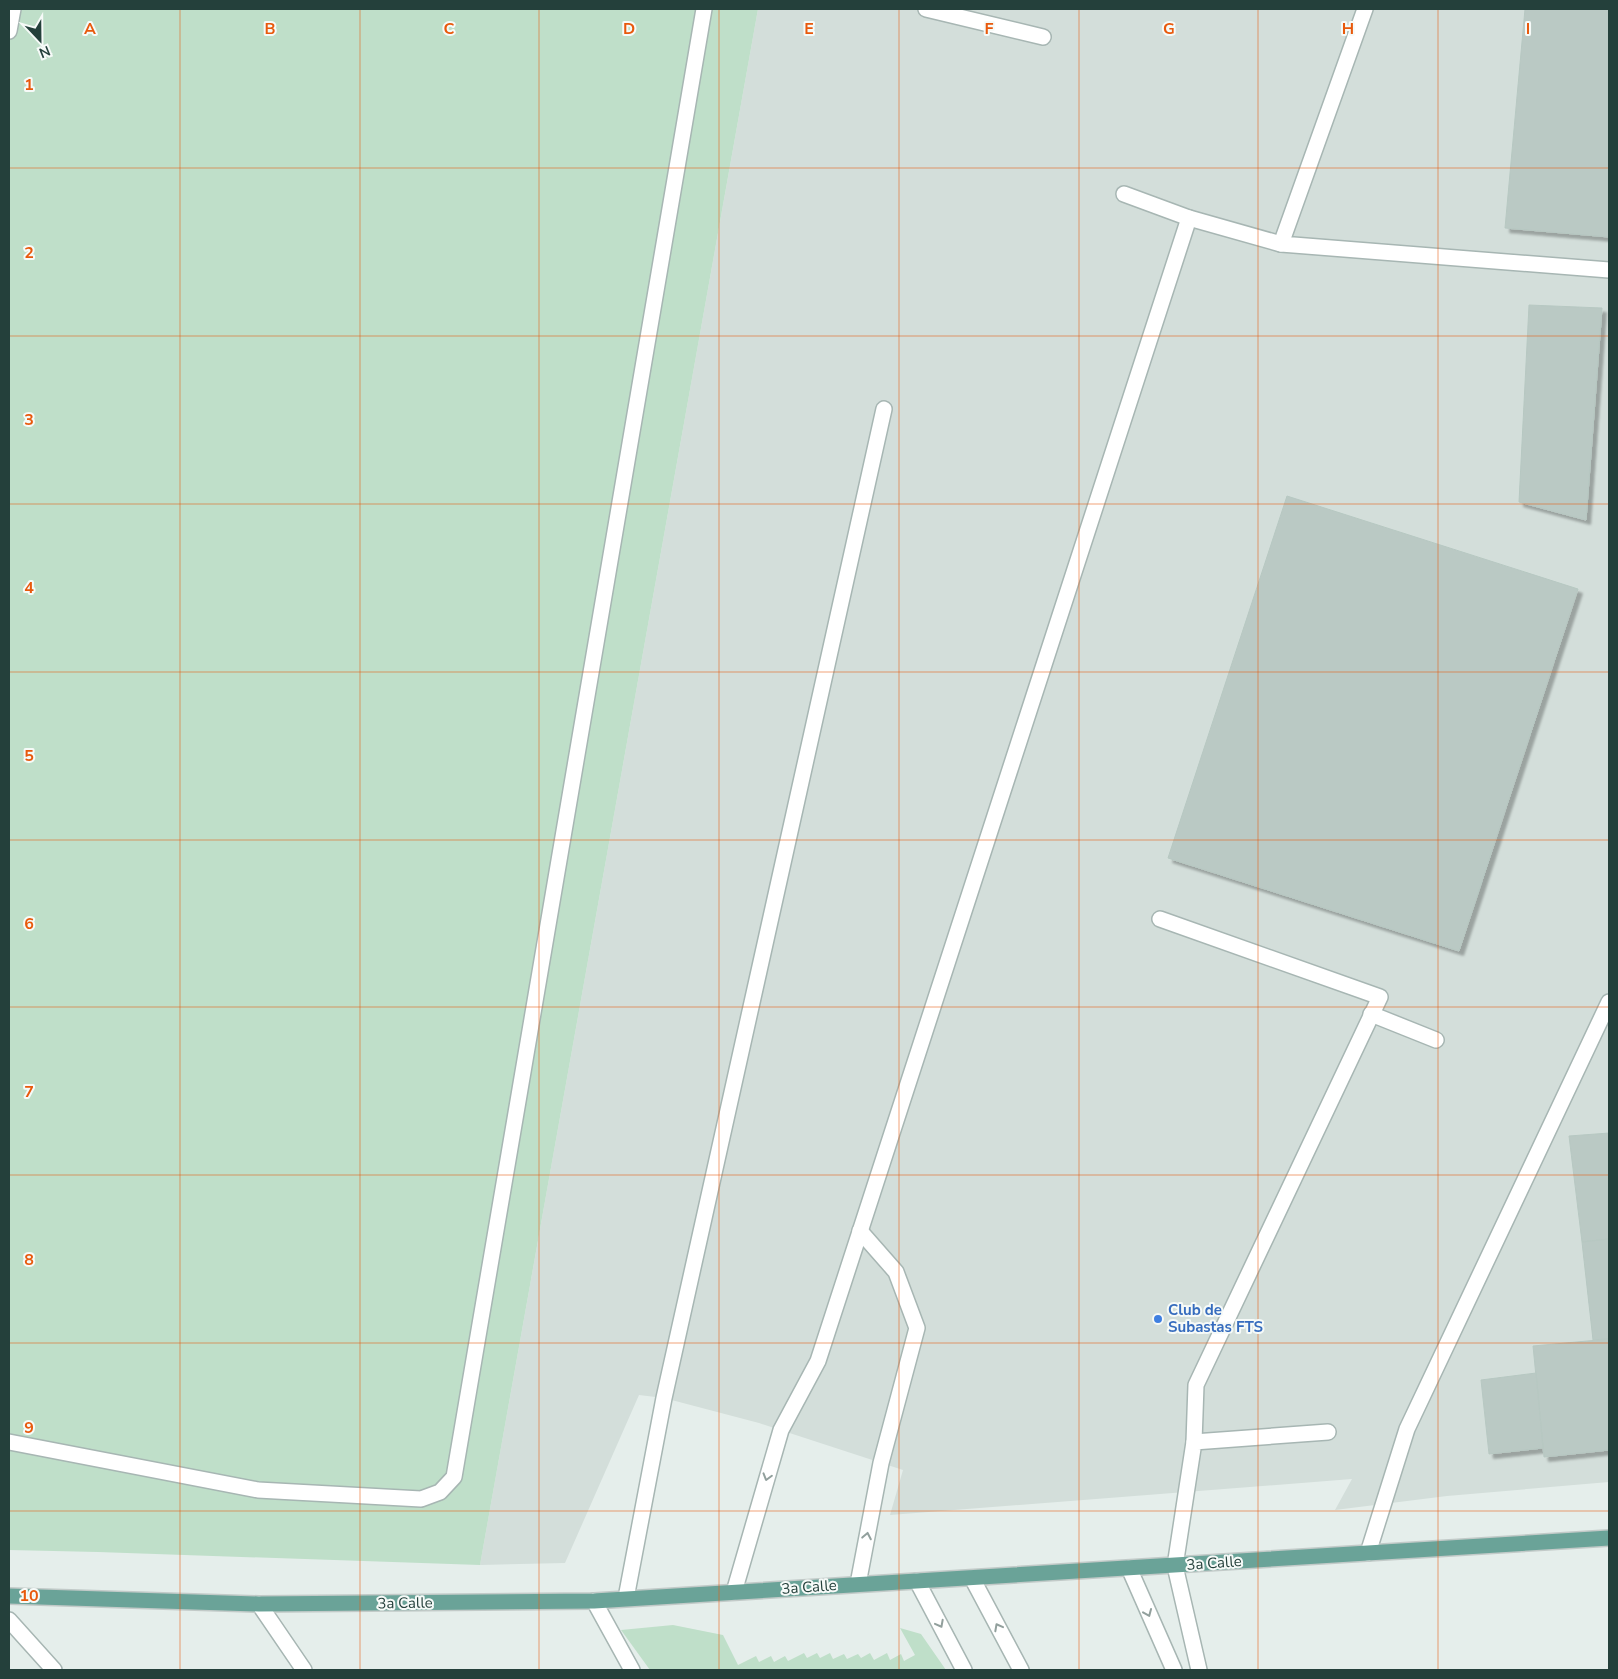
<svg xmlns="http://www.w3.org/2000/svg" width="1618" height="1679" font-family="'Nunito Sans',sans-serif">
  <defs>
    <filter id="shadow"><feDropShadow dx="4.5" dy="4.5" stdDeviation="1" flood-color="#0004"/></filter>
  </defs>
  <rect width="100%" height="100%" fill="#e5eeeb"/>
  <polygon fill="#d3deda" points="758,9 1609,9 1609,1482 1447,1496 1335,1510 1352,1479 890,1515 903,1470 759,1423 664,1398 639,1395 565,1563 480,1565"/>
  <g fill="#bfdfc9">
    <polygon points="9,9 758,9 480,1565 98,1552 9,1550"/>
    <polygon points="673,1625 723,1635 738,1665 756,1656 759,1662 771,1656 774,1662 785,1656 788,1661 804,1653 807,1658 817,1653 820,1658 830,1653 833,1659 844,1654 847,1659 858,1654 861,1658 870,1653 874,1660 887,1653 890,1660 901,1654 904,1661 915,1655 900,1628 921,1634 946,1670 650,1670 621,1630"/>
  </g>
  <g fill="#bac9c4" stroke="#b7c8c2" filter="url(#shadow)">
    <polygon points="1525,9 1609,9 1609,237 1505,228"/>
    <polygon points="1529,305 1602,308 1586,520 1519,502"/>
    <polygon points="1287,496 1578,589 1459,951 1168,858"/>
    <polygon points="1609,1133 1609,1239 1582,1242 1569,1136"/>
    <polygon points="1609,1239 1609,1339 1593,1340 1582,1242"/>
    <polygon points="1609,1339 1609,1450 1544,1457 1533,1346"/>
    <polygon points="1536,1373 1543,1448 1489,1454 1481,1380"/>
  </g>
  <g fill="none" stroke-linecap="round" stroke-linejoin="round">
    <defs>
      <g id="minor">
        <polyline points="926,9 1043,37"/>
        <polyline points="1365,9 1281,244 1609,270"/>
        <polyline points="9,31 13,9"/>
        <polyline points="1124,194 1189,218"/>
        <polyline points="1160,919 1380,997 1196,1385 1194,1442"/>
        <polyline points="1371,1014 1436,1040"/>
        <polyline points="9,1442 258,1490 421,1499 440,1492 454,1477 704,9"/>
        <polyline points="1368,1553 1407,1429 1609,1002"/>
        <polyline points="1129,1568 1174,1670"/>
        <polyline points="972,1578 1021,1670"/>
        <polyline points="917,1581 964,1670"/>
        <polyline points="858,1584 881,1463 917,1328 896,1272 860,1231"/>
        <polyline points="734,1592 781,1430 818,1361 1189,218 1281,244"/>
        <polyline points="626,1598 664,1398 884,409"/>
        <polyline points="594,1601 632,1670"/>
        <polyline points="259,1604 304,1670"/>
        <polyline points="9,1620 54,1670"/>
        <polyline points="1199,1670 1175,1566 1194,1442 1328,1432"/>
      </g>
      <polyline id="major" points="9,1596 259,1604 594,1601 1609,1538"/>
    </defs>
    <use href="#minor" stroke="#a7b6b3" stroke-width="18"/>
    <use href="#major" stroke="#c2cac8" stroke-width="18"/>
    <use href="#minor" stroke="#fff" stroke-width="15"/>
    <use href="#major" stroke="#6aa398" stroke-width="15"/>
  </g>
  <defs><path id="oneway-chevron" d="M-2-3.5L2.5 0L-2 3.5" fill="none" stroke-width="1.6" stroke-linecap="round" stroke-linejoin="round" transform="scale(1.25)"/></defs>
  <g stroke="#92a09d">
    <use href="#oneway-chevron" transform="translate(767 1477) rotate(106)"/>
    <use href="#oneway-chevron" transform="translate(867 1536) rotate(-79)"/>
    <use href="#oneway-chevron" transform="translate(1148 1613) rotate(67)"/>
    <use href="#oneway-chevron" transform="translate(940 1624) rotate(62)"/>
    <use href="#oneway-chevron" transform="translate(998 1627) rotate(-118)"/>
  </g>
  <path fill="none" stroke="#e8590c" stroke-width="1" stroke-opacity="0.55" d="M 180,9 L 180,1670M 360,9 L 360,1670M 539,9 L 539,1670M 719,9 L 719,1670M 899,9 L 899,1670M 1079,9 L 1079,1670M 1258,9 L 1258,1670M 1438,9 L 1438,1670M 9,168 L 1609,168M 9,336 L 1609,336M 9,504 L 1609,504M 9,672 L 1609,672M 9,840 L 1609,840M 9,1007 L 1609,1007M 9,1175 L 1609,1175M 9,1343 L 1609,1343M 9,1511 L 1609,1511"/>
  <circle fill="#3f7fe0" stroke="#f6faf8" stroke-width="2" cx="1158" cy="1319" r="5"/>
  <g text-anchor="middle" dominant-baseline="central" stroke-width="4" stroke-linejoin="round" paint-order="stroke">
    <g font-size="15" font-weight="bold" fill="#366cbe" stroke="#f6faf8" text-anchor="start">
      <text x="1168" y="1310">Club de<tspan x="1168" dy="17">Subastas FTS</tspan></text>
    </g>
    <g font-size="15" fill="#24403b" stroke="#f6faf8">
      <text transform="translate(1214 1563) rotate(-4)">3a Calle</text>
      <text transform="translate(809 1587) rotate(-4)">3a Calle</text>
      <text transform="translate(405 1603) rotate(-1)">3a Calle</text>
    </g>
  </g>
  <g font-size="16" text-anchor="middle" font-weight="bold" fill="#e8590c" stroke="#f6faf8" stroke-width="4" stroke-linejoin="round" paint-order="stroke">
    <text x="90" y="34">A</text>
    <text x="270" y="34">B</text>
    <text x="449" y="34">C</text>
    <text x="629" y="34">D</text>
    <text x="809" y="34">E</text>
    <text x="989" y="34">F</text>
    <text x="1169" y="34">G</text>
    <text x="1348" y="34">H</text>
    <text x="1528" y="34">I</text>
    <text x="29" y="90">1</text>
    <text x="29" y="258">2</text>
    <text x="29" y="425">3</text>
    <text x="29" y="593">4</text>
    <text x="29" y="761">5</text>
    <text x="29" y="929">6</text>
    <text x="29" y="1097">7</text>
    <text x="29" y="1265">8</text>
    <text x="29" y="1433">9</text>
    <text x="29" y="1601">10</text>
  </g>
  <rect width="1618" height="1679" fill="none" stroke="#24403b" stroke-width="20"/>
  <g transform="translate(40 40) rotate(158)" stroke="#f6faf8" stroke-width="4" paint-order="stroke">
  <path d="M0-4L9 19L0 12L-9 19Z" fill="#24403b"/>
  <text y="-8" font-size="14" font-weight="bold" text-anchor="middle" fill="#24403b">N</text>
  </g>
</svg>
